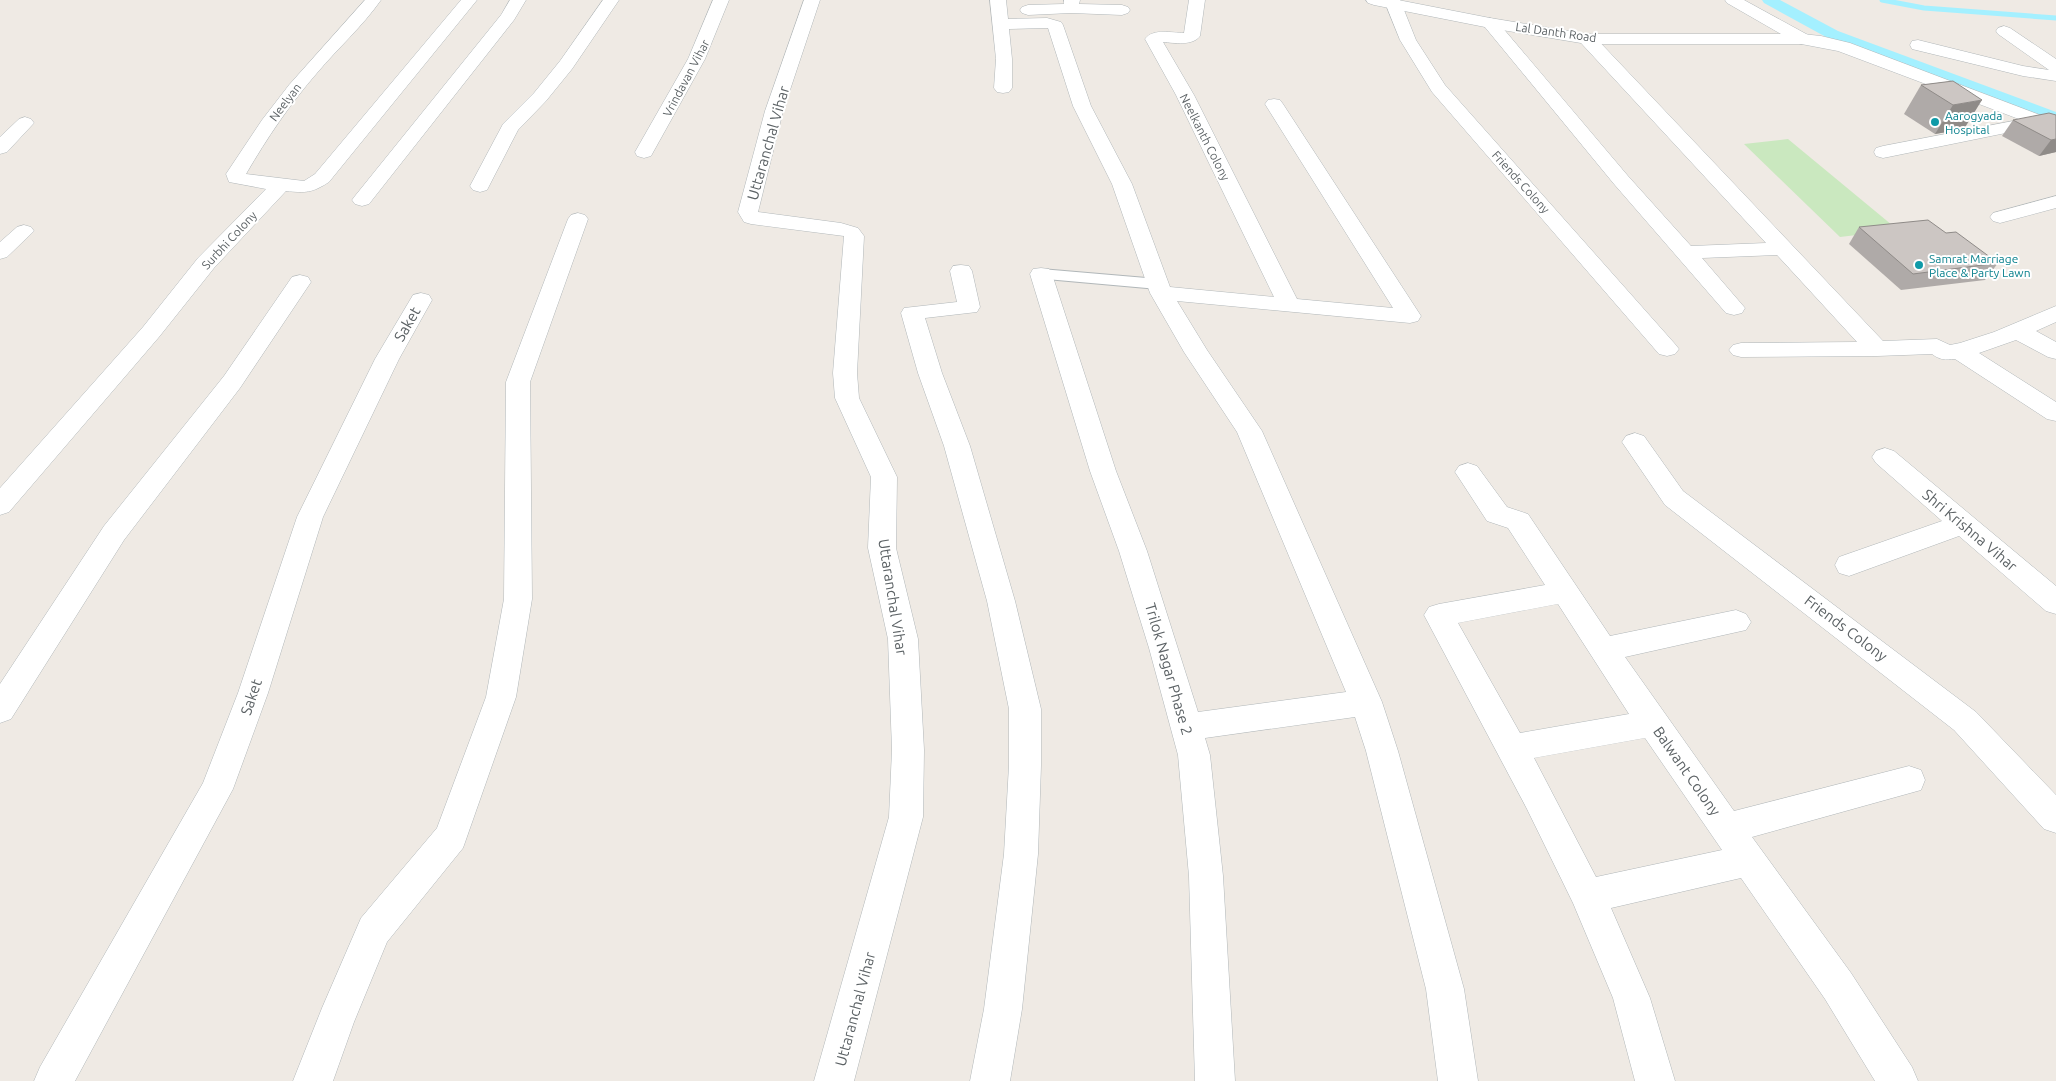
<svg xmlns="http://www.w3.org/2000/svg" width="2056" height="1081" font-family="Ubuntu,sans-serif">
  <rect width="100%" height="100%" fill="#efeae4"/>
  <polygon fill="#cae8bf" points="1788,139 1898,230 1840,237 1744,144"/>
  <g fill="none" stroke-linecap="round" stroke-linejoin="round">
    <polyline stroke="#a4f0ff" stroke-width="5" points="1882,0 1924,8 2056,18"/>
    <polygon fill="#a4f0ff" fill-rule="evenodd" points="1762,0 1780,0 1838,31 2056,112 2056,123 1826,37 1764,3"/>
    <defs>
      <polygon id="pedestrian" points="1041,269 1158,279 1164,280 1167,284 1164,288 1158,289 1035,278 1032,274 1035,270"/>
      <g id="minor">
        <path d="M 365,0 L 381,0 C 362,27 338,48 317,73 C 290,104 267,138 246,174 L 304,181 L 315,174 L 461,0 L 477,0 L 329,182 C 312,193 306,193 286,191 L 214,268 L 159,337 L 9,512 L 0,515 L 0,488 L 143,327 L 198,258 L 266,189 L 229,182 L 226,174 L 262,120 L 289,85 Z"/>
        <polygon points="510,0 526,0 514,20 369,204 362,206 355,204 352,200 355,196 501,15"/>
        <polygon points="603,0 619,0 572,69 546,101 518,130 487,190 480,192 473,190 470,186 503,124 534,93 560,61"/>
        <polygon points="713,0 729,0 705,59 651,156 644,158 637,156 635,152 688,59"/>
        <polygon points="804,0 820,0 783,111 758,212 841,223 858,228 864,236 857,373 859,398 897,477 896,548 918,639 924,750 923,817 854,1081 814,1081 889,817 892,750 888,639 868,548 871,477 835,398 833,373 844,236 751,224 744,222 738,212 765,111"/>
        <path d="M 990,0 L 1006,0 L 1008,19 L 1047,18 L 1061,22 L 1063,25 L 1091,106 L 1132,184 L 1170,287 L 1274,297 L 1176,95 L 1145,39 C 1153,28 1172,33 1184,33 L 1189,0 L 1205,0 L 1200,36 C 1193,46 1174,43 1163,42 L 1194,95 L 1297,299 L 1393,308 L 1265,104 L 1268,100 L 1274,99 L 1280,100 L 1283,104 L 1421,316 L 1418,321 L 1410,323 L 1177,301 L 1207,350 L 1262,431 L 1382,702 L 1398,751 L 1464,989 L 1478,1081 L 1438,1081 L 1426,989 L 1366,751 L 1355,717 L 1205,738 L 1210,755 L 1223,876 L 1235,1081 L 1195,1081 L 1189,876 L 1178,755 L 1149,648 L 1119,551 L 1090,471 L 1030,274 L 1033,269 L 1041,268 L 1049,269 L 1052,274 L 1116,471 L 1147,551 L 1198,712 L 1346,692 L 1237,432 L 1184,352 L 1150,293 L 1112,184 L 1073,106 L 1048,28 L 1009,29 L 1012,59 L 1012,88 L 1009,92 L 1003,93 L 997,92 L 994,88 L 996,59 Z"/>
        <polygon points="1064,0 1080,0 1079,4 1122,5 1128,7 1130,10 1128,13 1122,15 1071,13 1028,15 1022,13 1020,10 1022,7 1028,5 1064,4"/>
        <polygon points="1384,0 1400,0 1416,40 1445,85 1675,344 1679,349 1675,354 1667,356 1659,354 1432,92 1400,40"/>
        <path d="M 1490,18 L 1496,20 L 1628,176 L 1691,246 L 1766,243 L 1581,43 L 1579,39 L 1581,35 L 1593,35 L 1883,341 L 1937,339 L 1950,345 L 1960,343 L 1994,332 L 2056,306 L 2056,322 L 2036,331 L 2056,342 L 2056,359 L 2048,357 L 2016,340 L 1979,353 L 2056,402 L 2056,421 L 2047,419 L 1955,359 C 1945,360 1940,360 1932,354 L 1877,356 L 1741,357 L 1733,355 L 1729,350 L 1733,345 L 1741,343 L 1857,342 L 1777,255 L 1702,258 L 1745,308 L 1742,313 L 1734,315 L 1726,313 L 1614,184 L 1484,26 L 1482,23 L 1484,20 Z"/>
        <polygon points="2004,26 2010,28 2056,59 2056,81 2023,76 1912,49 1910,45 1912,41 1918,40 2023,66 2049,70 1998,34 1996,31 1998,28"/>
        <polygon points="2039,116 2045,117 2048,121 2045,125 1883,158 1876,156 1874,152 1876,148 1883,146"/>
        <polygon points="25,117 31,119 34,123 7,152 0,154 0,137 19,119"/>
        <polygon points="2056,196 2056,208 2000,223 1993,221 1990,217 1993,213"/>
        <polygon points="578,213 585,215 588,219 530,382 532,599 516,697 463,848 387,942 354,1022 333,1081 293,1081 322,1008 361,918 437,828 486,697 504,599 506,382 568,219 571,215"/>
        <polygon points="24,225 31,227 34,231 7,257 0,259 0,242 17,227"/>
        <polygon points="961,265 969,266 972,271 980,307 977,312 925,318 942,373 970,446 1015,601 1041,709 1041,765 1038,854 1022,1009 1010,1081 970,1081 984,1009 1004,854 1009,765 1009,709 987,601 944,446 918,373 901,313 904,308 957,302 950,271 953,266"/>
        <polygon points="300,275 308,277 311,282 240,388 124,540 11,719 0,723 0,684 104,526 224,376 292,277"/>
        <polygon points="421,293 429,295 432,300 399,359 323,517 268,693 233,789 75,1081 34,1081 40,1067 203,783 238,693 297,517 375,359 413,295"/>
        <polygon points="1635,433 1644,436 1683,491 1976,712 2056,795 2056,833 2044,829 1954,730 1665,505 1622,442 1626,436"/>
        <polygon points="1885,448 1894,451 2056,586 2056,614 2046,611 1959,536 1849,576 1839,573 1835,565 1839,557 1942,521 1876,463 1872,457 1876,451"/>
        <path d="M 1468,463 L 1477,466 L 1507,507 L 1528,514 L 1610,636 L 1736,610 L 1746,614 L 1751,622 L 1746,630 L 1625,657 L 1734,811 L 1909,766 L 1921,770 L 1925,780 L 1921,790 L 1752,837 L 1851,973 L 1912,1067 L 1918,1081 L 1875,1081 L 1825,999 L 1741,878 L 1611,908 L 1650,998 L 1675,1081 L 1635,1081 L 1613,998 L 1573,903 L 1527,809 L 1424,615 L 1429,607 L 1439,604 L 1545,585 L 1508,528 L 1487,521 L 1459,478 L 1455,472 L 1459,466 ZM 1558,604 L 1629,714 L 1520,733 L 1458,623 ZM 1645,738 L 1722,850 L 1596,877 L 1534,758 Z"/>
      </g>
      <polygon id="tertiary" points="1366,0 1398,0 1490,18 1587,34 1781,34 1727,3 1725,0 1744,0 1808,35 1810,39 1808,43 1802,44 1587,44 1490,28 1374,5 1368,3"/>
      <polygon id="secondary" points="1802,34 1821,36 1850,43 2056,121 2056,133 1838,51 1796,43 1794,39 1796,35"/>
    </defs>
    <use href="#pedestrian" stroke="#b1b7b9" stroke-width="2"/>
    <use href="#minor" stroke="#b1b7b9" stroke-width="1"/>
    <use href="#tertiary" stroke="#b1b7b9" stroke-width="1"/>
    <use href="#secondary" stroke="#b3b9bc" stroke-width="1"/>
    <use href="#pedestrian" fill="#fff" fill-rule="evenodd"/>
    <use href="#minor" fill="#fff" fill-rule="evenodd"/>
    <use href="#tertiary" fill="#fff" fill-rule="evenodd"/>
    <use href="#secondary" fill="#fff" fill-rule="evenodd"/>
  </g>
  <g fill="#afaaa8">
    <polygon points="1953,81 1964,129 1935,134 1904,114 1921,85"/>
    <polygon points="2056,115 2056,152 2039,156 2002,136 2013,120"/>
    <polygon points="1859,227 1998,263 1985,280 1901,290 1849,244"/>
  </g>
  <g fill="#8f8b88">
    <polygon points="1982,100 1964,129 1935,134 1953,105"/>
    <polygon points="2056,139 2056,152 2039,156 2051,140"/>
  </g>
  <g fill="#ccc6c3" stroke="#8f8b88">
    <polygon points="1953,81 1982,100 1953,105 1921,85"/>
    <polygon points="2049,113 2056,115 2056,139 2051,140 2013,120"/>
    <polygon points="1928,220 1946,233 1956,232 1998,263 1913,274 1859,227"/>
  </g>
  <g fill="#0f9aa8" stroke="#fff" stroke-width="2">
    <circle cx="1935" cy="122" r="5"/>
    <circle cx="1919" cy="265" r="5"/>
  </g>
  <g text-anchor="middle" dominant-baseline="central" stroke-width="4" stroke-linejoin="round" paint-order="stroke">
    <g font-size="12" fill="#5c6265" stroke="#fff">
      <text transform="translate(1556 32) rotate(8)">Lal Danth Road</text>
      <text transform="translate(686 78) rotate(-62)">Vrindavan Vihar</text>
      <text transform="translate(285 102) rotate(-53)">Neelyan</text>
      <text transform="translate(1205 137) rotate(63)">Neelkanth Colony</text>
      <text transform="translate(1521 182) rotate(48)">Friends Colony</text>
      <text transform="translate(229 240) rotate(-47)">Surbhi Colony</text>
    </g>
    <g font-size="12" fill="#0d838f" stroke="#fff" text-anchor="start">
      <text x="1945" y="115">Aarogyada<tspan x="1945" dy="14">Hospital</tspan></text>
      <text x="1929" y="258">Samrat Marriage<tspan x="1929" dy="14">Place &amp; Party Lawn</tspan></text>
    </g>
    <g font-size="15" fill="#5c6265" stroke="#fff">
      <text transform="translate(768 143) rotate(-74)">Uttaranchal Vihar</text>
      <text transform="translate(407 324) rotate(-60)">Saket</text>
      <text transform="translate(1970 530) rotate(40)">Shri Krishna Vihar</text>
      <text transform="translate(893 597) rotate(81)">Uttaranchal Vihar</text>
      <text transform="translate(1846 628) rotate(37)">Friends Colony</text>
      <text transform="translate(1169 669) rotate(74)">Trilok Nagar Phase 2</text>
      <text transform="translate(251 697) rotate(-71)">Saket</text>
      <text transform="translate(1687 771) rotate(55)">Balwant Colony</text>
      <text transform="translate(855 1009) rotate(-75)">Uttaranchal Vihar</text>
    </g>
  </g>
</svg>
